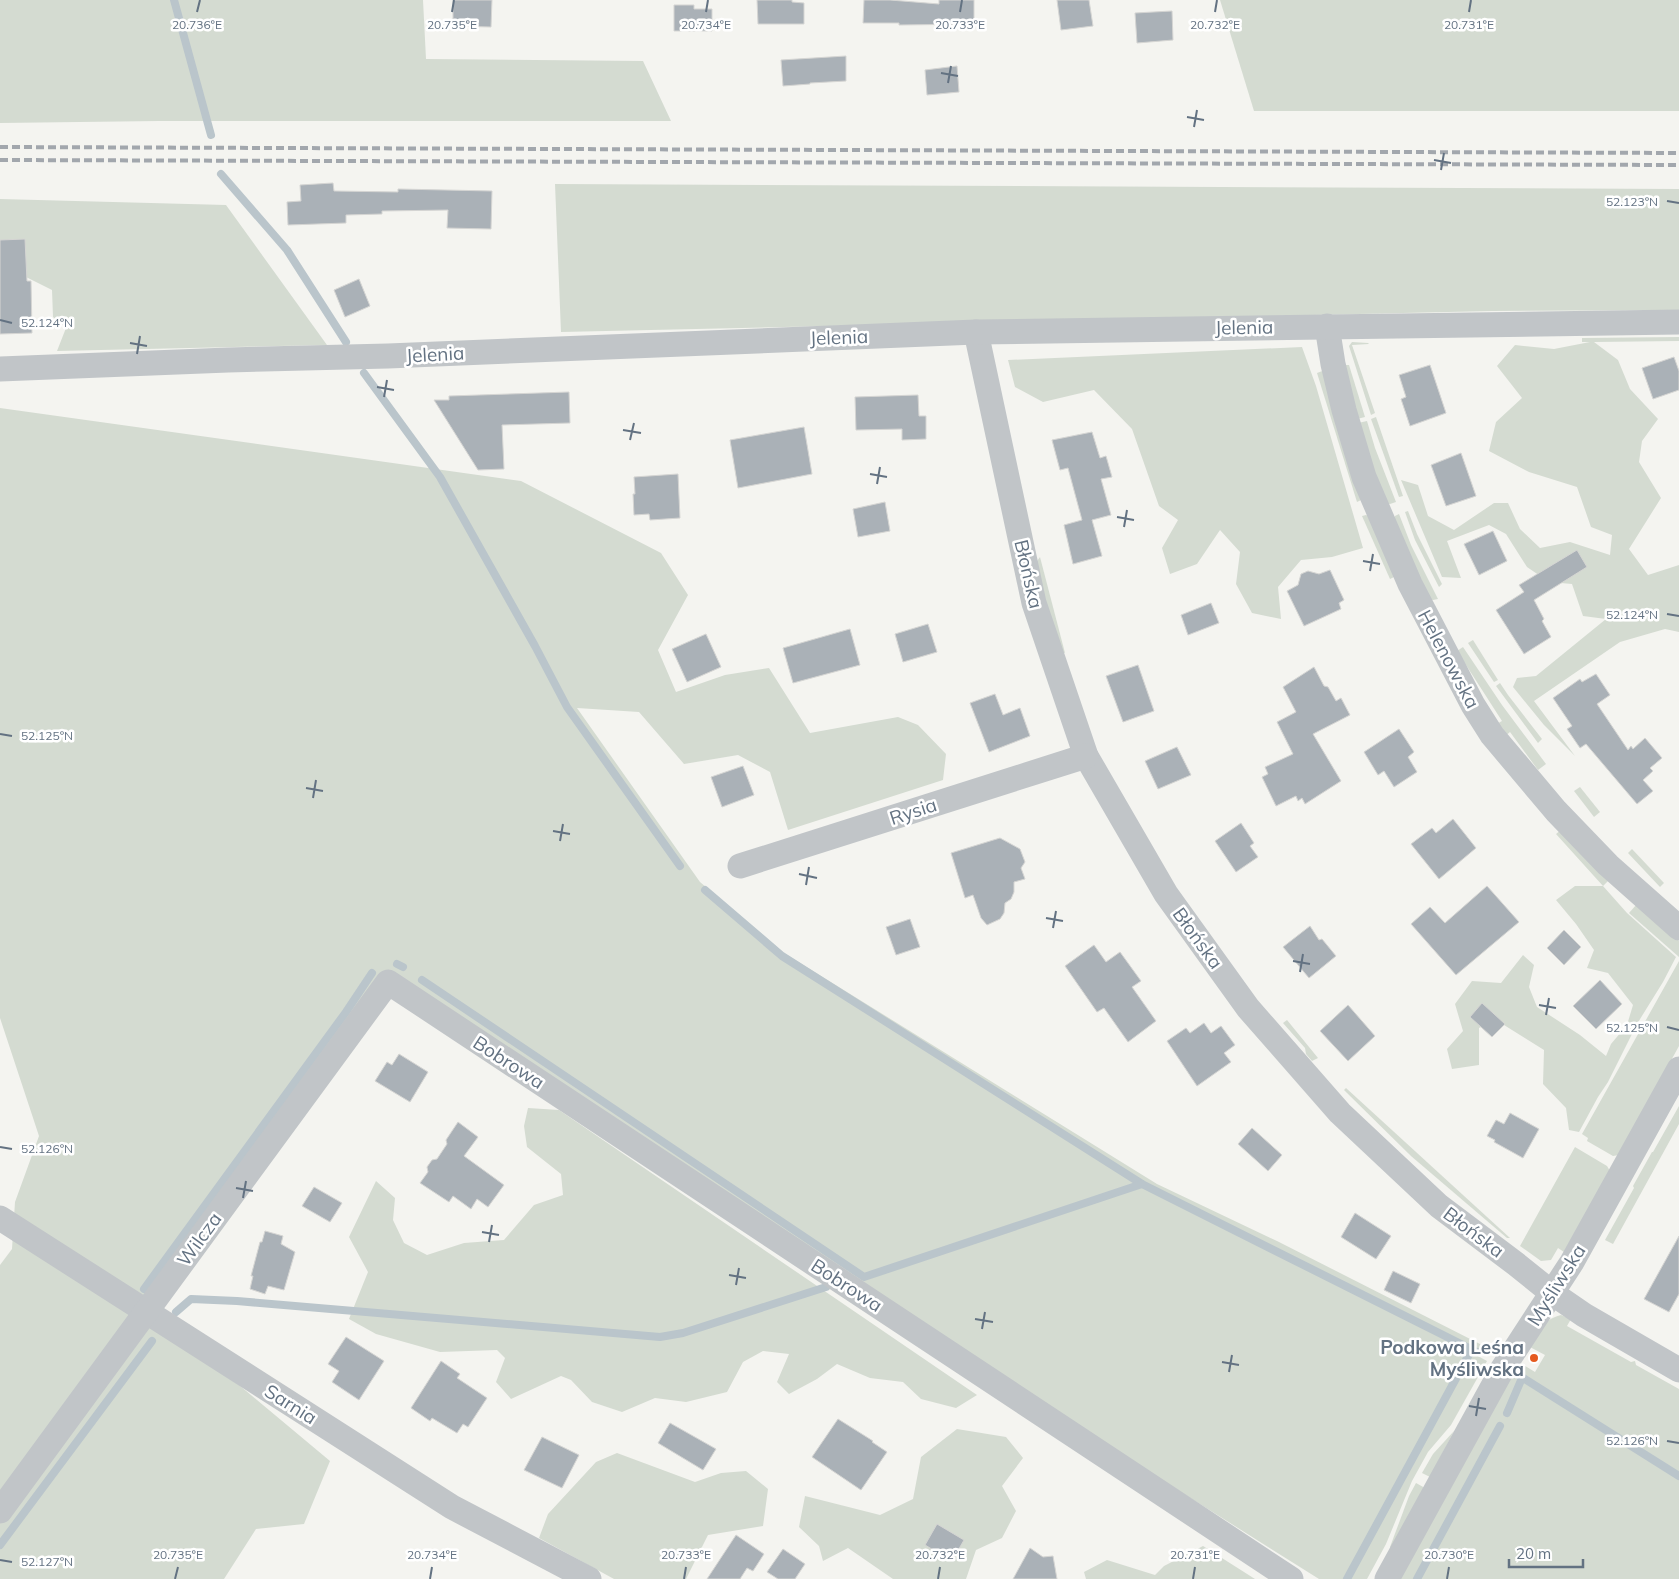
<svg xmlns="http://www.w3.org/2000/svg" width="1679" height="1579" font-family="Mulish,sans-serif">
  <rect width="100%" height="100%" fill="#f4f4f0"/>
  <g fill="#d4dbd1">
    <polygon points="0,0 423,0 426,59 643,61 671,121 159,121 0,123"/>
    <polygon points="1220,0 1679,0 1679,111 1254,111"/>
    <polygon points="555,184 1679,189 1679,310 1492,311 561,332"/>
    <polygon points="0,199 226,205 327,345 57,351 66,328 53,317 52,290 24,276 0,278"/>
    <polygon points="1679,337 1679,341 1594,342 1618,360 1630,389 1658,419 1642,441 1639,462 1661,498 1629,549 1648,575 1679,565 1679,632 1665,629 1620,642 1534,701 1575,756 1544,725 1513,687 1517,678 1536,676 1606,619 1583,616 1572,584 1549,582 1527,567 1506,534 1489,525 1447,541 1461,578 1442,577 1401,480 1418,485 1428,516 1454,530 1494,503 1508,503 1520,529 1540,548 1570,542 1610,555 1612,535 1591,527 1577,487 1529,472 1489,451 1496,422 1522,398 1497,366 1515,345 1554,349 1590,342 1582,342 1582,338"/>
    <polygon points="1352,342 1368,343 1369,344 1352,345 1375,413 1371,415 1349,346"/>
    <polygon points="1302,347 1316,386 1363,548 1332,557 1301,560 1278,587 1281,619 1252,613 1236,584 1240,552 1220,530 1197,564 1170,574 1162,548 1178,520 1159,506 1132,429 1094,390 1043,402 1015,387 1008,360"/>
    <polygon points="1344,365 1349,365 1365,417 1357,419"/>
    <polygon points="1325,370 1361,500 1357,502 1317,373"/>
    <polygon points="0,408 521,481 661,553 688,595 658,650 676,692 725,675 769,668 810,733 898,717 918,725 946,754 943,780 788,830 770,772 738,755 684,764 639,712 577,708 700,882 784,953 1157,1184 1277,1241 1482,1345 1476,1355 1487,1361 1451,1425 1428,1452 1412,1481 1386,1544 1367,1579 1319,1579 857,1288 395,980 136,1317 239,1385 330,1461 304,1524 256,1529 224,1579 0,1579 0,1265 12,1249 15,1202 39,1136 0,1018"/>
    <polygon points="1376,417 1403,496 1399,497 1371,419"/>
    <polygon points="1367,421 1375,448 1396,502 1390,504 1385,503 1358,423"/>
    <polygon points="1408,511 1417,534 1442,584 1439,587 1415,540 1405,512"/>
    <polygon points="1399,514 1411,545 1438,599 1433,600 1428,599 1393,521 1395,516"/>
    <polygon points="1366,515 1371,517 1396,576 1390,579 1362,516"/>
    <polygon points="1040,557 1065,653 1057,651 1035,564"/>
    <polygon points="1473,640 1498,680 1494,682 1468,643"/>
    <polygon points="1463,647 1502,705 1546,764 1538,770 1510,732 1502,739 1493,726 1502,721 1457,651"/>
    <polygon points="1500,683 1508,695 1542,739 1538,743 1496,686"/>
    <polygon points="1580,787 1600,812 1594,817 1574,791"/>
    <polygon points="1562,829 1608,881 1603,886 1627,913 1676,957 1663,982 1637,1024 1608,1082 1598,1097 1579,1132 1569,1130 1566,1108 1543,1084 1544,1050 1496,1020 1479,1028 1479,1065 1452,1069 1447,1049 1463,1031 1455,1004 1472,981 1501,983 1523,955 1534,965 1529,987 1537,1007 1580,1035 1606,1056 1611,1044 1627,1025 1633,1005 1608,973 1587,968 1594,950 1576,924 1556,900 1575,886 1603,886 1556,834"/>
    <polygon points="1632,849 1664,883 1660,887 1628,853"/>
    <polygon points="1637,904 1679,941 1679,957 1629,913"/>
    <polygon points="1679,961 1679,1046 1619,1155 1613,1156 1587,1141 1588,1138 1582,1134"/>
    <polygon points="1287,1020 1318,1058 1312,1061 1306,1054 1305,1048 1283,1023"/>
    <polygon points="1346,1088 1510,1238 1507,1238 1411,1156 1344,1090"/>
    <polygon points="1679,1106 1679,1124 1613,1244 1605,1240 1634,1188 1633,1186 1652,1152 1653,1152"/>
    <polygon points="528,1108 559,1110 977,1395 956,1408 921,1399 903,1382 870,1378 837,1364 817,1379 789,1394 777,1382 789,1354 763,1351 743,1362 727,1392 686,1402 655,1398 622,1412 592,1402 571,1380 561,1376 511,1399 496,1382 505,1358 497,1350 440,1352 376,1334 349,1319 368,1272 349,1237 376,1181 395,1198 393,1220 404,1243 427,1255 464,1243 504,1240 534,1205 563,1195 561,1174 527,1147 524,1126"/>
    <polygon points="1575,1147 1607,1166 1610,1171 1564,1252 1558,1248 1551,1260 1541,1261 1520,1246"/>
    <path d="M 1561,1315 L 1571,1319 L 1567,1326 L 1631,1362 L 1635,1361 L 1636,1365 L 1679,1389 L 1679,1579 L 1400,1579 L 1519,1362 L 1535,1372 L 1545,1355 L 1528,1346 C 1538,1332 1542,1320 1561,1315 Z"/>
    <polygon points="957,1429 1006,1437 1023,1458 1002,1486 1016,1511 1002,1538 976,1550 966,1579 893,1579 848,1548 823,1561 819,1546 799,1527 805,1496 880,1515 913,1499 921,1457"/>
    <polygon points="1454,1431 1430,1477 1422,1473 1433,1454"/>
    <polygon points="617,1453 695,1482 721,1473 746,1471 768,1489 763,1526 708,1535 686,1579 614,1579 539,1538 548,1514 596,1462"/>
    <polygon points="1416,1483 1425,1488 1391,1549 1390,1547 1409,1496"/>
    <polygon points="1203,1546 1255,1579 1086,1579 1084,1572 1107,1560 1155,1575 1164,1566"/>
  </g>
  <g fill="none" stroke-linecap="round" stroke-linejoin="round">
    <g stroke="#bac5cb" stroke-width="8">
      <polyline points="174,0 211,135"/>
      <polyline points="221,174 287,250 346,342"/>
      <polyline points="364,373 440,477 535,646 567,707 680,866"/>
      <polyline points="705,890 782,956 1142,1184 1477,1352"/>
      <polyline points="397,964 403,967"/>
      <polyline points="422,980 864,1277 1142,1184"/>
      <polyline points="144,1289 346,1012 372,973"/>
      <polyline points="176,1312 191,1299 237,1301 660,1337 683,1333 826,1287"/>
      <polyline points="1517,1374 1679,1476"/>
      <polyline points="1507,1413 1522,1378"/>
      <polyline points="0,1545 152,1341"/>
      <polyline points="1347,1579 1472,1349"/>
      <polyline points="1417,1579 1500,1426"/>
    </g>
  </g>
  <g fill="#aab1b7" stroke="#d5d5d3">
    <polygon points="453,0 492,0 491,27 453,26"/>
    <polygon points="757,0 792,0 792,2 804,3 804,24 758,24"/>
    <polygon points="864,0 890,0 939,4 939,0 974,0 974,24 899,25 899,23 863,23"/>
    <polygon points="1057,0 1089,0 1093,26 1061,30"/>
    <polygon points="674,5 694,5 694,9 712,9 712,31 674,31"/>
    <polygon points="1172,11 1173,40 1137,43 1135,13"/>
    <polygon points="846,56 846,81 810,83 810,84 783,86 781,60"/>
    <polygon points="957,66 959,92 927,95 925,70"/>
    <polygon points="333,183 334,191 398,192 398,189 492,191 491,229 447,228 448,210 382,211 382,214 346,215 346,223 288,225 287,202 301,201 300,185"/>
    <polygon points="25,239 27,281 31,281 32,333 0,334 0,240"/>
    <polygon points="359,279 370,306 345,317 334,290"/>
    <polygon points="1674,357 1679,371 1679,390 1653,399 1642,368"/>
    <polygon points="1430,365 1446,413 1410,426 1401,399 1406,397 1399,375"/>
    <polygon points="569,392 570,423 502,425 504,469 478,470 434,400 449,400 449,396"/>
    <polygon points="918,395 919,416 926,416 926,439 902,440 902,429 856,430 855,397"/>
    <polygon points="804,427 812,474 738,488 730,440"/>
    <polygon points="1092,432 1100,458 1106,456 1112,477 1101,479 1111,515 1092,520 1102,556 1073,564 1064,525 1082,520 1068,468 1060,470 1052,440"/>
    <polygon points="1461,453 1476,496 1446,506 1431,465"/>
    <polygon points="678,474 680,518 650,520 649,514 634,515 633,494 635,494 634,477"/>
    <polygon points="885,502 890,531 858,537 853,509"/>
    <polygon points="1493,531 1507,561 1479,575 1464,544"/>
    <polygon points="1577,550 1587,567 1534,600 1544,619 1542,621 1551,637 1524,654 1496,610 1524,592 1519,585"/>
    <polygon points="1330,570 1344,600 1339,603 1341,609 1304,626 1287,591 1298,585 1301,574 1308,571 1319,574"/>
    <polygon points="1211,603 1219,623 1188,635 1181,615"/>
    <polygon points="928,624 937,652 903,662 895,634"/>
    <polygon points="850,629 860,665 793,683 783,648"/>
    <polygon points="706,634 721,667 687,682 672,649"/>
    <polygon points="1138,665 1154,711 1123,722 1106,676"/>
    <polygon points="1314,667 1324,686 1328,687 1336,701 1341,698 1350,715 1313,734 1341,781 1305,804 1302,798 1298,801 1296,796 1276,806 1262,777 1268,774 1265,767 1293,754 1277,722 1296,712 1283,687"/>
    <polygon points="1596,674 1610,695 1597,704 1628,750 1631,746 1633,749 1645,738 1662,758 1650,768 1653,771 1643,780 1653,791 1637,804 1586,744 1580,748 1567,729 1572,726 1553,698 1580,679 1582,682"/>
    <polygon points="995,694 1003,715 1020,708 1030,736 989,752 970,703"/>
    <polygon points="1399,729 1414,752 1408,757 1417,772 1394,787 1384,771 1378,775 1364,752"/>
    <polygon points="1177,747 1191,775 1158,789 1145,761"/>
    <polygon points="743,766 754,795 722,807 711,777"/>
    <polygon points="1453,819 1476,848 1439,879 1411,844 1432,828 1436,833"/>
    <polygon points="1241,823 1254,843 1250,846 1258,857 1236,872 1215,841"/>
    <polygon points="1000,838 1020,849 1025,862 1021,868 1025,879 1014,882 1014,892 1011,899 1005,903 1004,913 1000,919 987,925 981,918 973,895 965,898 951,853"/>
    <polygon points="1487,886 1519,922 1456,975 1411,924 1430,907 1445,923"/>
    <polygon points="910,919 920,947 896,955 886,927"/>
    <polygon points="1310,926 1319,940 1322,939 1336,956 1309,978 1283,947"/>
    <polygon points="1564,930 1581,947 1564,965 1547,948"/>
    <polygon points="1094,945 1106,962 1120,952 1141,981 1132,987 1156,1021 1128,1042 1104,1008 1097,1012 1065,966"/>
    <polygon points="1600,980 1622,1004 1596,1029 1573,1006"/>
    <polygon points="1482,1003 1505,1024 1492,1037 1470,1017"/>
    <polygon points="1348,1005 1375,1036 1348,1061 1320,1031"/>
    <polygon points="1204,1023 1211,1033 1221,1026 1235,1045 1224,1053 1231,1062 1197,1086 1167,1041 1186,1028 1190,1033"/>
    <polygon points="399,1054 428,1072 410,1102 375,1081 387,1062 392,1065"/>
    <polygon points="1510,1113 1539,1129 1523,1158 1494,1142 1495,1140 1487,1136 1496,1120 1504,1124"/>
    <polygon points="458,1122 478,1137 464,1156 504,1185 488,1207 477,1199 471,1209 453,1196 449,1202 420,1183 428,1172 427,1167 432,1160 437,1159 447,1144 446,1140"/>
    <polygon points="1252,1128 1282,1155 1268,1171 1238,1144"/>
    <polygon points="314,1187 342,1203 330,1222 302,1206"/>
    <polygon points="1355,1213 1391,1236 1376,1259 1341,1237"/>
    <polygon points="265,1231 283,1236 281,1244 295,1252 284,1290 268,1286 265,1294 250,1289 253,1276 251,1276 260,1242 262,1242"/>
    <polygon points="1679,1236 1679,1294 1669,1312 1644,1299"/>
    <polygon points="1393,1271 1420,1284 1411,1303 1384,1290"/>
    <polygon points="346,1337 384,1361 359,1400 332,1382 339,1371 328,1364"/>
    <polygon points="441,1361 460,1374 457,1378 487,1398 468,1427 463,1424 457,1433 432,1418 430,1421 411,1408"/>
    <polygon points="838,1419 873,1441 872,1442 887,1452 861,1490 812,1457"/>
    <polygon points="670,1423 716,1449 703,1470 658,1443"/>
    <polygon points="542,1437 579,1455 562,1488 524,1470"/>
    <polygon points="937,1524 964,1540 952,1561 925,1545"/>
    <polygon points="736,1535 764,1554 753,1571 747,1568 740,1579 707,1579"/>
    <polygon points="1030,1548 1043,1557 1053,1556 1057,1579 1013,1579"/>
    <polygon points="783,1549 805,1564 795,1579 778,1579 767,1572"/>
  </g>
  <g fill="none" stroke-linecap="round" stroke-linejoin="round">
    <g stroke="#c1c5c8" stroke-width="25">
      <polyline points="1327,326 1333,364 1344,410 1364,477 1410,584 1473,705 1492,735 1556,811 1608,865 1679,928"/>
      <polyline points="976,332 1034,603 1086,756 1166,894 1248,1008 1340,1113 1439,1206 1516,1264 1552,1293 1584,1315 1679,1370"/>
      <polyline points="0,369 228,360 388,356 976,332 1679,322"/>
      <polyline points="740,866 1086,756"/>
      <polyline points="0,1218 452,1507 589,1579"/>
      <polyline points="0,1511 388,982 1291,1579"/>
      <polyline points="1387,1579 1503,1368 1572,1262 1679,1069"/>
    </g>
    <g stroke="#a2a7ad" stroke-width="4" stroke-dasharray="8 4" stroke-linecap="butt">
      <polyline points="0,147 1679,153"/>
      <polyline points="0,160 1679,165"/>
    </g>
  </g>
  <path fill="none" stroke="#637282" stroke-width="2" d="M 197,12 L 200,0M 452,12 L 454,0M 706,12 L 708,0M 960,12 L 962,0M 1215,12 L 1217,0M 1469,12 L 1471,0M 941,73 L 958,76M 948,83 L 951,66M 1187,117 L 1204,120M 1194,127 L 1197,110M 1434,160 L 1451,163M 1441,170 L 1444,153M 1667,201 L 1679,203M 0,320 L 12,323M 130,343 L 147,346M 137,354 L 140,336M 377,387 L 394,390M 384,397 L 387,380M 623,430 L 641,433M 630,440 L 634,423M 870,474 L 887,477M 877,484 L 880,467M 1117,517 L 1134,520M 1124,527 L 1127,510M 1363,561 L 1380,564M 1370,571 L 1373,554M 1667,614 L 1679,616M 0,734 L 12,736M 306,788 L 323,791M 313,798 L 316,780M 553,831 L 570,834M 560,841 L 563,824M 799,874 L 817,878M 806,885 L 809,867M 1046,918 L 1063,921M 1053,928 L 1056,911M 1293,961 L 1310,964M 1300,972 L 1303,954M 1539,1005 L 1556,1008M 1546,1015 L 1549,998M 1667,1027 L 1679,1030M 0,1147 L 12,1149M 236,1188 L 253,1191M 243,1198 L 246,1181M 482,1232 L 499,1235M 489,1242 L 492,1225M 729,1275 L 746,1278M 736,1285 L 739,1268M 975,1319 L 993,1322M 982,1329 L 985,1312M 1222,1362 L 1239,1365M 1229,1372 L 1232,1355M 1469,1406 L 1486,1409M 1476,1416 L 1479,1398M 1667,1441 L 1679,1443M 0,1560 L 12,1562M 175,1579 L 178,1567M 430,1579 L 432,1567M 684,1579 L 686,1567M 938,1579 L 940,1567M 1193,1579 L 1195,1567M 1447,1579 L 1449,1567"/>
  <circle fill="#e55a1f" stroke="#fff" stroke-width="2" cx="1534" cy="1358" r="5"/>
  <g text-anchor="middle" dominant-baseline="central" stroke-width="5" stroke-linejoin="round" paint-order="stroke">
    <g font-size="19" fill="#637282" stroke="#fff">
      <text transform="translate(1244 327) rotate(-1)">Jelenia</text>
      <text transform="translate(839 337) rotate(-2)">Jelenia</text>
      <text transform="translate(435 354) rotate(-3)">Jelenia</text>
      <text transform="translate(1029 574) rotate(77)">Błońska</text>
      <text transform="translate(1449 659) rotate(62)">Helenowska</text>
      <text transform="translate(913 811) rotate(-18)">Rysia</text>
      <text transform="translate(1198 938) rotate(54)">Błońska</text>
      <text transform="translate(509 1062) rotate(33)">Bobrowa</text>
      <text transform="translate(1474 1232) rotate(37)">Błońska</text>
      <text transform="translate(199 1239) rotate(-54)">Wilcza</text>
      <text transform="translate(847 1285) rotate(33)">Bobrowa</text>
      <text transform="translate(1556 1285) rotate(-58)">Myśliwska</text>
      <text transform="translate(291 1404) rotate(32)">Sarnia</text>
    </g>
    <g font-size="19" font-weight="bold" fill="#637282" stroke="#fff" text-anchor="end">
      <text x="1524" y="1347">Podkowa Leśna<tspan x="1524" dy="22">Myśliwska</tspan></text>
    </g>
  </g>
  <g font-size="12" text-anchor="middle" fill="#637282" stroke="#fff" stroke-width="5" stroke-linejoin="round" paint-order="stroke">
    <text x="452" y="29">20.735°E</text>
    <text x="706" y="29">20.734°E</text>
    <text x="960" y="29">20.733°E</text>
    <text x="1215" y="29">20.732°E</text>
    <text x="1469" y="29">20.731°E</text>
    <text x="197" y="29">20.736°E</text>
    <text x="1632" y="206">52.123°N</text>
    <text x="47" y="327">52.124°N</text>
    <text x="1632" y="619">52.124°N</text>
    <text x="47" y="740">52.125°N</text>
    <text x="1632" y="1032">52.125°N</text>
    <text x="47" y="1153">52.126°N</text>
    <text x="1632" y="1445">52.126°N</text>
    <text x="178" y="1559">20.735°E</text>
    <text x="432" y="1559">20.734°E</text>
    <text x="686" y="1559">20.733°E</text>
    <text x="940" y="1559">20.732°E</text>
    <text x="1195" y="1559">20.731°E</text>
    <text x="1449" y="1559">20.730°E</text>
    <text x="47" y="1566">52.127°N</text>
  </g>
  <path d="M1509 1559v8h74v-8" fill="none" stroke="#637282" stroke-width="2.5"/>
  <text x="1516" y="1559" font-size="15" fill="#637282" stroke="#ffffff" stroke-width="4" paint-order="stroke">20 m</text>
</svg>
